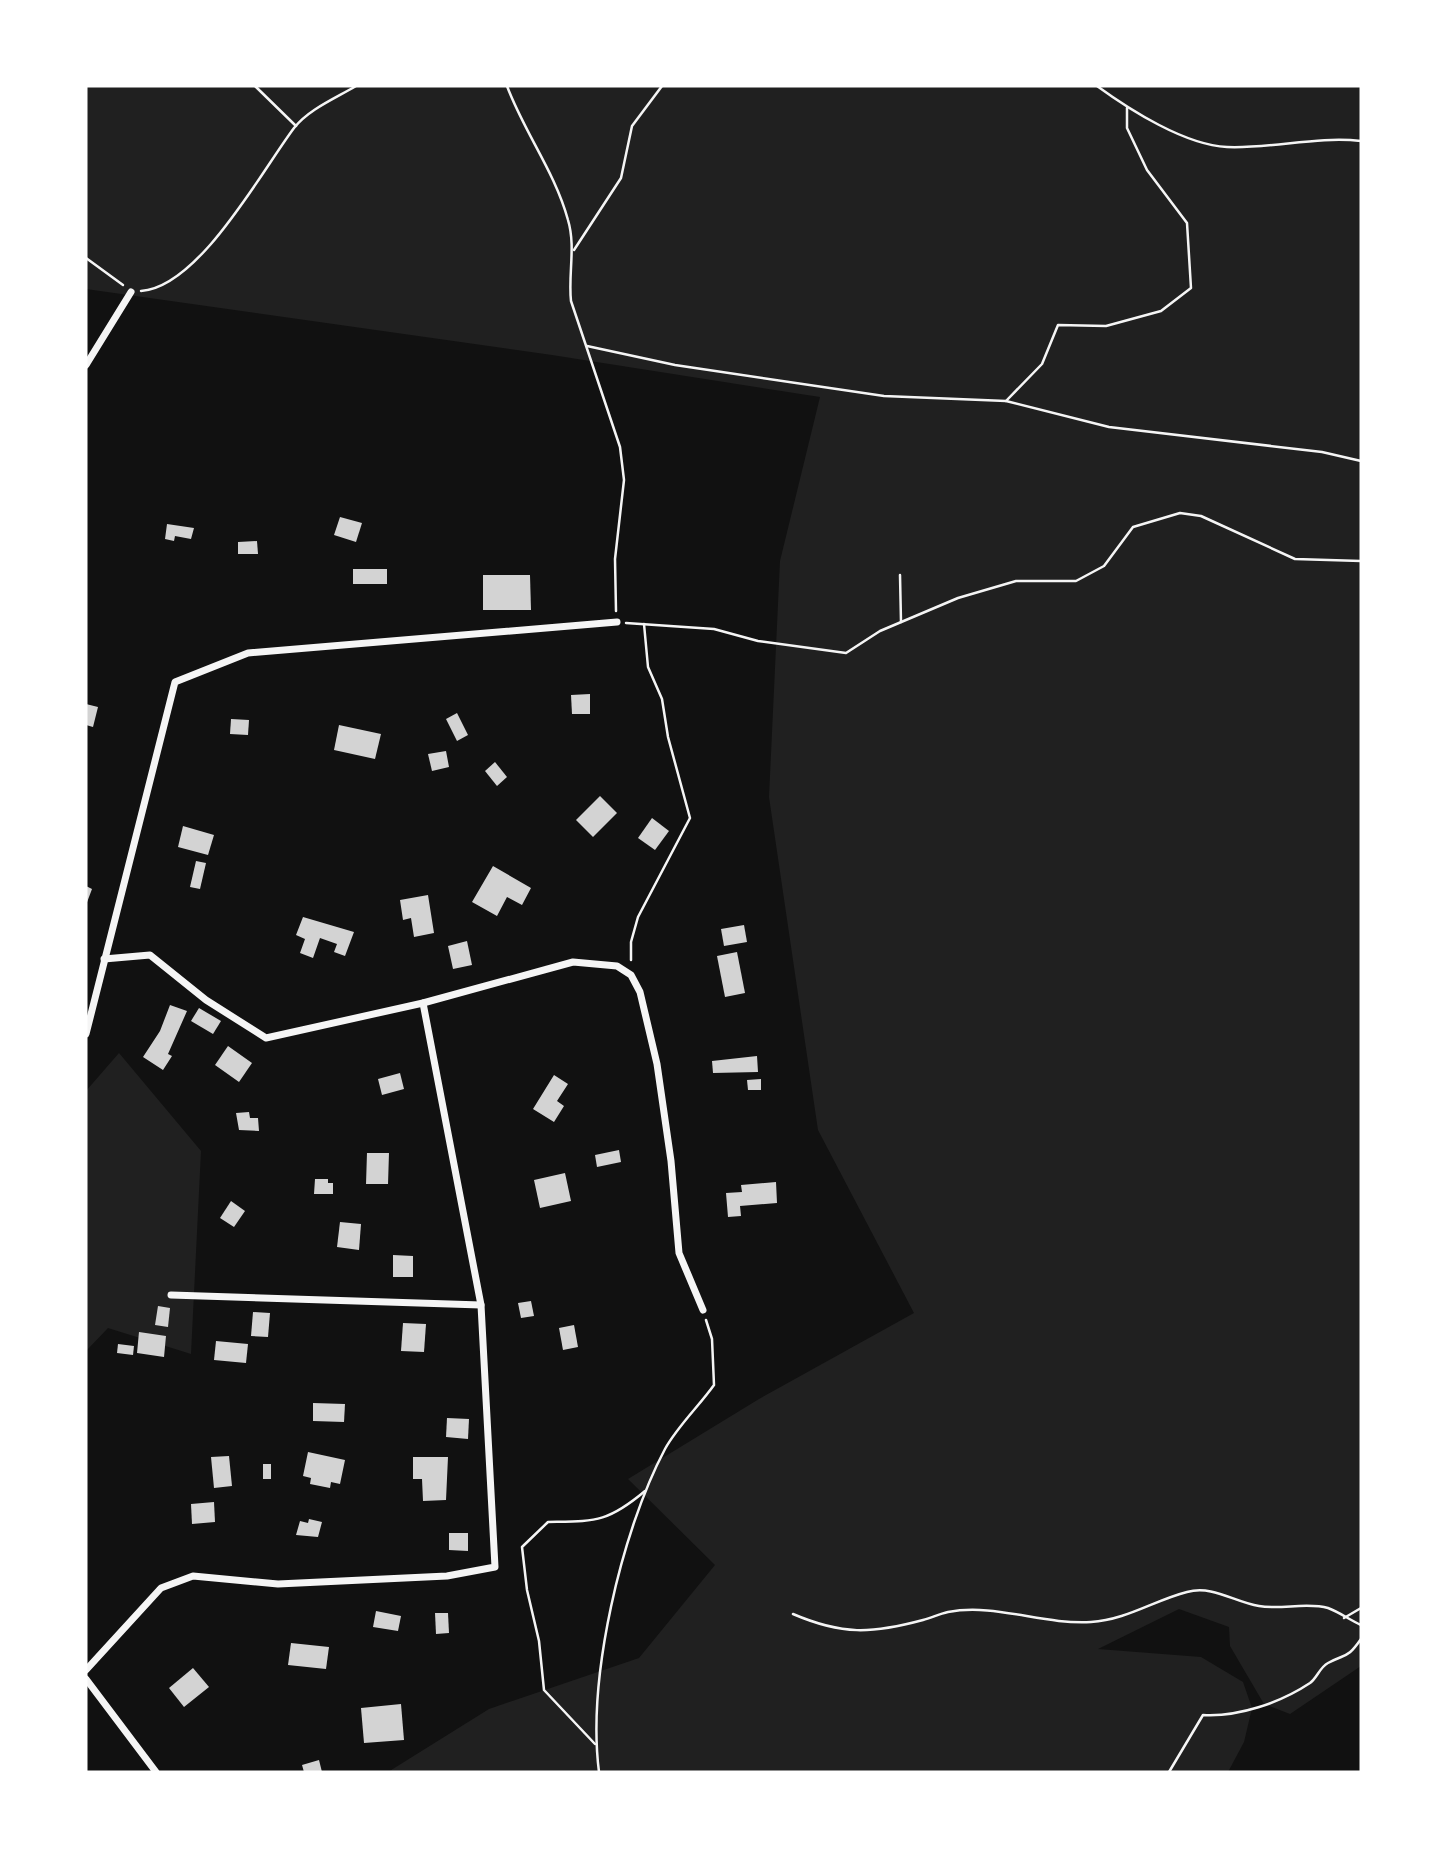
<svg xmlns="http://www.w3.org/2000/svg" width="1447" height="1858" font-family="'DM Sans',sans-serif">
  <rect width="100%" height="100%" fill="#111"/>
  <g fill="#202020">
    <polygon points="86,86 1361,86 1361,1666 1290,1714 1264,1704 1230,1646 1229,1627 1179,1609 1098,1649 1201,1657 1243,1682 1252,1708 1244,1742 1228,1772 388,1772 489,1709 639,1658 715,1565 628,1479 759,1399 914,1313 818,1130 769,797 780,561 820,397 552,355 86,289"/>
    <polygon points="119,1053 201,1151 191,1354 108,1328 86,1351 86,1091"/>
  </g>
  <g fill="#d3d3d3">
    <polygon points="340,517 362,523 356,542 334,535"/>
    <polygon points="167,524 194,528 191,539 175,536 174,541 165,539"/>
    <polygon points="257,541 258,554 238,554 238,542"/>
    <rect x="353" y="569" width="34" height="15"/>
    <polygon points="483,575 530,575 531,610 483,610"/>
    <polygon points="590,694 590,714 572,714 571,695"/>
    <polygon points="86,704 98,707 93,727 86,725"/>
    <polygon points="457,713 468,735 457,741 446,719"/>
    <polygon points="231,719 249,720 248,735 230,734"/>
    <polygon points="339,725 381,734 375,759 334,750"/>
    <polygon points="446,751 449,767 432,771 428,754"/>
    <polygon points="495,762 507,777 497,786 485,771"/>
    <polygon points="600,796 617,813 593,837 576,820"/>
    <polygon points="652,818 669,831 655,850 638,838"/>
    <polygon points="183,826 214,835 208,855 178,847"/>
    <polygon points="196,861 206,863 200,889 190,887"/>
    <polygon points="493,866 531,888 522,905 507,897 497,916 472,902"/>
    <polygon points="86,886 92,889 86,905"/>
    <polygon points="428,895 434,933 414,937 411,918 403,920 400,900"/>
    <polygon points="303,917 354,932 345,956 334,952 337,944 320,938 313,958 300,953 305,939 296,935"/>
    <polygon points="744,925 747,942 724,946 721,929"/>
    <polygon points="467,941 472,965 453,969 448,946"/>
    <polygon points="737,952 745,993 725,997 717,956"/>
    <polygon points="170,1005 187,1011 168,1054 172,1056 163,1070 143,1057 160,1031"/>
    <polygon points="199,1008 221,1021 213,1034 191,1021"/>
    <polygon points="228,1046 252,1063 239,1082 215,1065"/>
    <polygon points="757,1056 758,1072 713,1073 712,1061"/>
    <polygon points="400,1073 404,1089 382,1095 378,1079"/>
    <polygon points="554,1075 568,1084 557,1101 564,1106 554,1122 533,1109"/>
    <polygon points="761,1079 761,1090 748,1090 747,1080"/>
    <polygon points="249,1112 250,1118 258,1118 259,1131 239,1130 236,1113"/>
    <polygon points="619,1150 621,1162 597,1167 595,1155"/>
    <polygon points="367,1153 389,1153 388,1184 366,1184"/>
    <polygon points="565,1173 571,1201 540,1208 534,1180"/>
    <polygon points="315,1179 328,1179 328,1183 333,1183 333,1194 314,1194"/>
    <polygon points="776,1182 777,1203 740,1206 741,1216 728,1217 726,1193 742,1192 741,1185"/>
    <polygon points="231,1201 245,1211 234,1227 220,1218"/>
    <polygon points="340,1222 361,1224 359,1250 337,1247"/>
    <polygon points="393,1255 413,1256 413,1277 393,1277"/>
    <polygon points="531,1301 534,1316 521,1318 518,1303"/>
    <polygon points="158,1306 170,1308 168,1327 155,1325"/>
    <polygon points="253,1312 270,1313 268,1337 251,1336"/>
    <polygon points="403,1323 426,1324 424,1352 401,1351"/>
    <polygon points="574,1325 578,1347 563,1350 559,1328"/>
    <polygon points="139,1332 166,1336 164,1357 137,1353"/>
    <polygon points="216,1341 248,1344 246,1363 214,1360"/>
    <polygon points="118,1344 134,1346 133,1355 117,1353"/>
    <polygon points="313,1403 345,1404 344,1422 313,1421"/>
    <polygon points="447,1418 469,1419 468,1439 446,1437"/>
    <polygon points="308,1452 345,1460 340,1484 331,1482 330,1488 310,1484 311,1478 303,1476"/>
    <polygon points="229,1456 232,1486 214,1488 211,1457"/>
    <polygon points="413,1457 448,1457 446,1500 423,1501 422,1479 413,1479"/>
    <rect x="263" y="1464" width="8" height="15"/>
    <polygon points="214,1502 215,1522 192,1524 191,1504"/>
    <polygon points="309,1519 322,1522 318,1537 296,1535 300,1521 308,1523"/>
    <polygon points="449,1533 468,1533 468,1551 449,1550"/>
    <polygon points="376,1611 401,1616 398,1631 373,1627"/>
    <polygon points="435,1613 448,1613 449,1633 436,1634"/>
    <polygon points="291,1643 329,1647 326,1669 288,1665"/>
    <polygon points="193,1668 209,1687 184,1707 169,1688"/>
    <polygon points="401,1704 404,1740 364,1743 361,1708"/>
    <polygon points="319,1760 322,1772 304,1772 302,1765"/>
  </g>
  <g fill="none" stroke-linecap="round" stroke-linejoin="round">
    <g stroke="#f5f5f5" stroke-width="2.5">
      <polyline points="255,86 296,126"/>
      <path d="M 507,86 C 524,132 555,172 568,220 C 576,247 568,274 571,301 L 620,447 L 624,480 L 615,559 L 616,611"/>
      <path d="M 1097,86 C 1130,110 1185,145 1227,147 C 1272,149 1316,136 1361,141"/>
      <polyline points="574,250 621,178 632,126 662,86"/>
      <polyline points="86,258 123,285"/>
      <path d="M 141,291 C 199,287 261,172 294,128 C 309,109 336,98 356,86"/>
      <polyline points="587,346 675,365 884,396 1006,401 1042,364 1058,325 1106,326 1161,311 1191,288 1187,223 1147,170 1127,128 1127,108"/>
      <polyline points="1006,401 1109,427 1322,452 1361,461"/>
      <polyline points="900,575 901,622"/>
      <polyline points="626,623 714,629 758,641 846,653 880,631 958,598 1016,581 1076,581 1104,566 1133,527 1180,513 1201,516 1295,559 1361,561"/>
      <polyline points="631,960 631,942 638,917 690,818 668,737 662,699 648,667 644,624"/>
      <path d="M 793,1614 C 842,1635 871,1634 923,1620 C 931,1618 939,1614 948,1612 C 995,1603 1043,1625 1091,1622 C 1126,1620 1155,1600 1187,1592 C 1213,1585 1234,1602 1259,1606 C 1280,1610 1307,1602 1328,1608 C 1339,1612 1350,1620 1361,1625"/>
      <polyline points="1344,1618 1361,1608"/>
      <path d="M 595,1744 L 544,1690 L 539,1641 L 527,1590 L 522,1547 L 548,1522 C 595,1521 607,1523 645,1491"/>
      <path d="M 599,1772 C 587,1679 621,1532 665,1449 C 677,1427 699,1406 714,1385 L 712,1339 L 706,1320"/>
      <path d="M 1169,1772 L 1203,1715 C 1238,1717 1280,1703 1310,1683 C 1317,1678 1320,1667 1328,1663 C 1347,1653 1347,1659 1361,1639"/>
    </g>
    <g stroke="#f5f5f5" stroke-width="7">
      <polyline points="86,365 131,292"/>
      <polyline points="104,959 150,955 206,1000 266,1038 423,1003 573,962 617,966 631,975 640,992 657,1064 671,1161 679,1253 703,1310"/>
      <polyline points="86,1034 175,682 248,653 617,622"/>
      <polyline points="171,1295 481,1305"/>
      <polyline points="86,1670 161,1588 193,1576 278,1584 447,1576 495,1567 481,1305 423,1003"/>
      <polyline points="86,1679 156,1772"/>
    </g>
  </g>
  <rect width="1447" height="1858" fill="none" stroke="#ffffff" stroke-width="175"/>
</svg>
